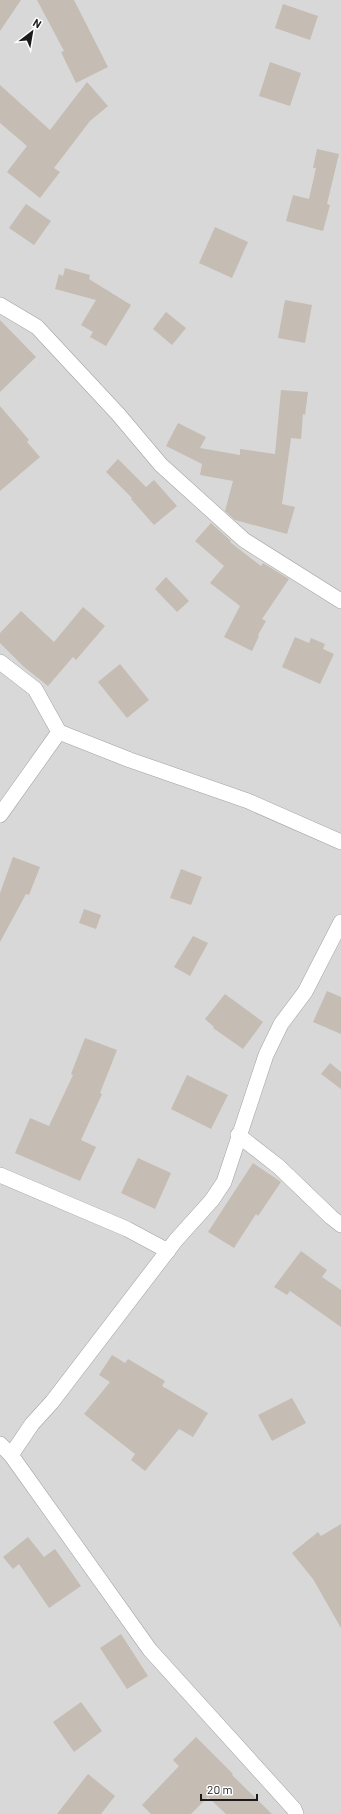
<svg xmlns="http://www.w3.org/2000/svg" width="341" height="1814" font-family="Barlow,sans-serif">
  <rect width="100%" height="100%" fill="#edeae0"/>
  <rect fill="#d9d8d8" x="0" y="0" width="341" height="1814"/>
  <g fill="#c5bcb3">
    <polygon points="0,0 21,0 0,31"/>
    <polygon points="37,0 74,0 108,67 76,83 61,52 64,51"/>
    <polygon points="283,4 318,16 310,40 275,28"/>
    <polygon points="270,62 301,73 290,106 259,96"/>
    <polygon points="87,82 108,106 90,121 54,168 60,172 40,198 7,172 27,146 0,123 0,85 50,130"/>
    <polygon points="317,149 339,154 327,204 330,205 323,231 286,221 293,195 309,199 316,168 313,168"/>
    <polygon points="26,204 51,221 34,245 9,228"/>
    <polygon points="215,227 248,242 232,278 199,263"/>
    <polygon points="65,268 90,275 89,279 131,305 106,346 90,337 93,332 81,325 96,300 55,289 59,274 63,276"/>
    <polygon points="285,300 312,305 305,343 278,338"/>
    <polygon points="166,312 186,328 172,345 153,329"/>
    <polygon points="0,320 36,357 0,392"/>
    <polygon points="281,390 308,392 305,415 303,414 301,439 291,438 282,504 295,507 287,534 235,520 225,511 233,481 200,475 202,464 166,446 178,423 206,437 200,448 240,455 240,449 275,454"/>
    <polygon points="0,406 29,440 27,442 40,457 0,491"/>
    <polygon points="118,459 146,487 154,480 177,506 154,525 131,499 132,498 106,472"/>
    <polygon points="211,523 231,541 230,542 261,566 263,563 289,579 262,619 266,621 258,635 259,636 252,651 224,637 240,606 210,583 224,566 195,541"/>
    <polygon points="166,577 189,601 177,612 155,589"/>
    <polygon points="83,607 105,626 76,660 73,657 48,686 24,667 0,643 0,633 21,611 54,642"/>
    <polygon points="295,637 309,643 311,638 325,644 323,649 334,654 320,684 282,667"/>
    <polygon points="120,664 149,700 127,718 98,682"/>
    <polygon points="13,857 40,867 29,895 26,894 0,942 0,893"/>
    <polygon points="181,869 202,877 191,905 170,898"/>
    <polygon points="84,909 101,915 96,929 79,923"/>
    <polygon points="193,936 208,943 190,976 174,967"/>
    <polygon points="327,991 341,997 341,1034 313,1022"/>
    <polygon points="225,994 263,1022 243,1049 213,1028 214,1027 205,1019"/>
    <polygon points="85,1038 117,1050 100,1093 102,1094 81,1140 96,1147 80,1181 15,1153 30,1118 49,1126 73,1075 71,1074"/>
    <polygon points="330,1063 341,1072 341,1089 321,1074"/>
    <polygon points="187,1075 228,1095 211,1129 171,1109"/>
    <polygon points="138,1158 171,1173 155,1209 121,1193"/>
    <polygon points="253,1163 281,1182 258,1216 256,1214 234,1248 208,1232"/>
    <polygon points="301,1251 327,1270 322,1277 341,1290 341,1327 290,1291 287,1295 274,1287"/>
    <polygon points="112,1355 125,1363 128,1359 165,1381 162,1386 208,1413 193,1437 179,1429 145,1471 131,1460 135,1454 84,1414 110,1382 99,1375"/>
    <polygon points="292,1398 306,1423 272,1441 258,1415"/>
    <polygon points="341,1524 341,1628 313,1579 292,1553 318,1532 321,1536"/>
    <polygon points="28,1537 44,1557 55,1549 81,1586 49,1608 19,1564 13,1569 3,1557"/>
    <polygon points="121,1634 148,1676 127,1689 100,1648"/>
    <polygon points="81,1702 102,1731 74,1752 53,1722"/>
    <polygon points="196,1737 233,1774 232,1775 272,1814 226,1814 208,1797 191,1814 151,1814 142,1805 179,1766 173,1760"/>
    <polygon points="88,1774 115,1796 101,1814 57,1814"/>
  </g>
  <g fill="none" stroke-linecap="round" stroke-linejoin="round">
    <defs>
      <g id="street">
        <polyline points="0,305 37,327 118,414 161,465 244,540 341,601"/>
        <polyline points="0,662 35,689 59,732"/>
        <polyline points="0,815 59,732 130,760 248,801 341,842"/>
        <polyline points="238,1135 279,1167 331,1217 341,1225"/>
        <polyline points="0,1175 127,1229 168,1251"/>
        <polyline points="0,1444 11,1455 150,1650 294,1809 296,1814"/>
        <polyline points="11,1455 32,1424 52,1402 176,1240 212,1200 224,1182 266,1055 281,1024 305,992 341,922"/>
      </g>
    </defs>
    <use href="#street" stroke="#a2a2a2" stroke-width="16"/>
    <use href="#street" stroke="#fff" stroke-width="15"/>
  </g>
  <g transform="translate(32 32) rotate(31)" stroke="#ffffff" stroke-width="3" paint-order="stroke">
  <path d="M0-3L7 15L0 10L-7 15Z" fill="#1b1b1b"/>
  <text y="-6" font-size="11" font-weight="bold" text-anchor="middle" fill="#1b1b1b">N</text>
  </g>
  <path d="M201 1794v6h56v-6" fill="none" stroke="#1b1b1b" stroke-width="2"/>
  <text x="207" y="1794" font-size="12" fill="#1b1b1b" stroke="#ffffff" stroke-width="3" paint-order="stroke">20 m</text>
</svg>
